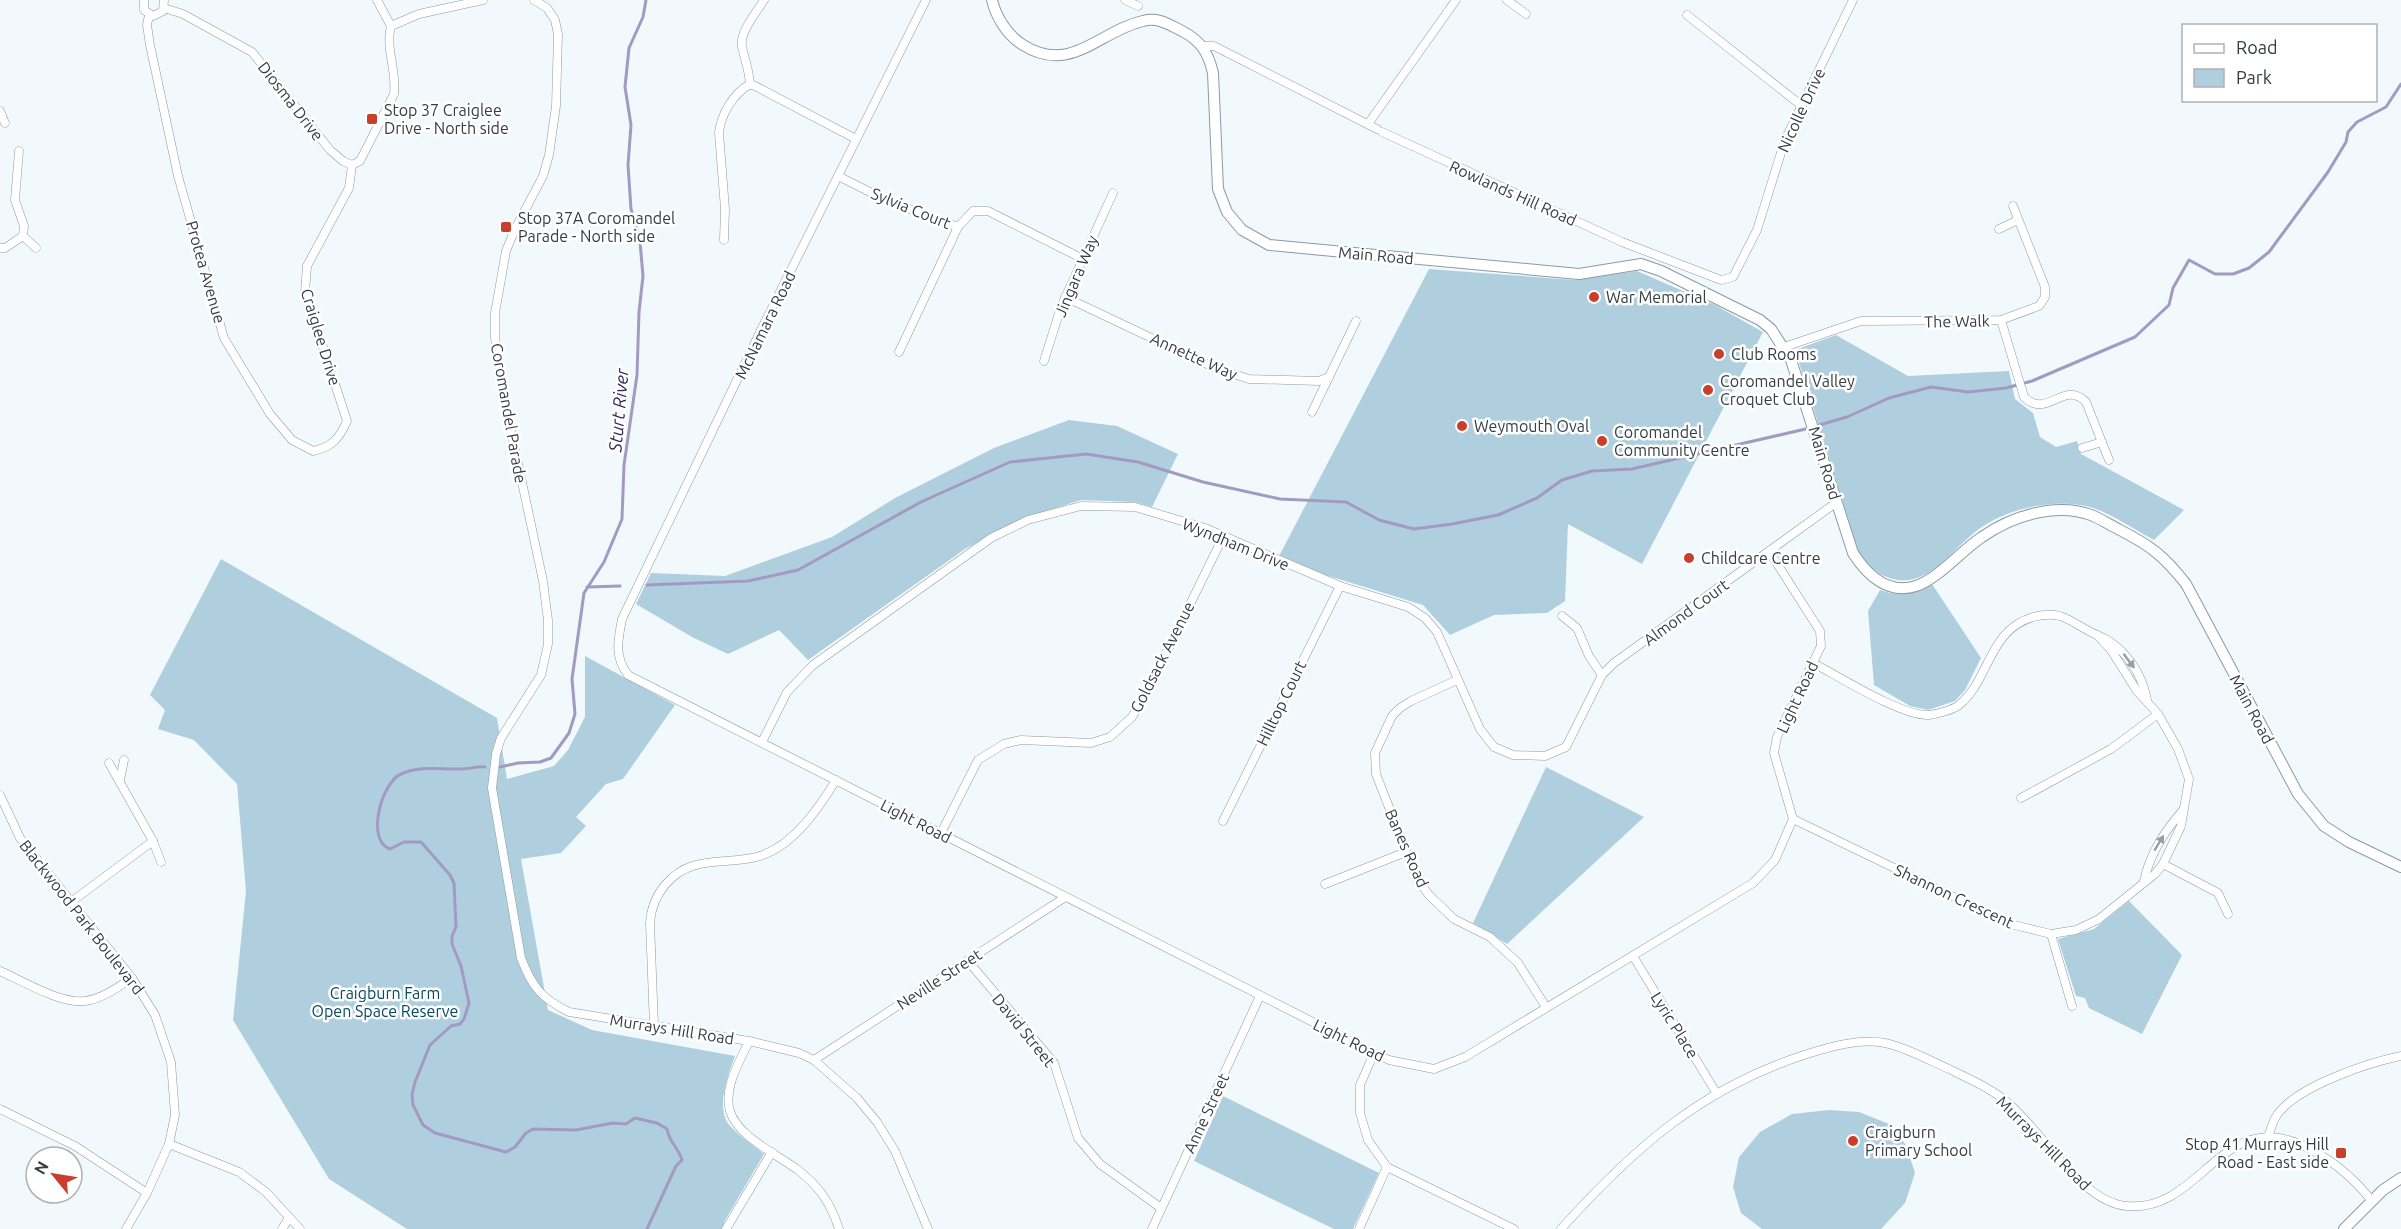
<svg xmlns="http://www.w3.org/2000/svg" width="2401" height="1229" font-family="Ubuntu,sans-serif">
  <rect width="100%" height="100%" fill="#f1f9fd"/>
  <g fill="#b0cfde">
    <polygon points="1429,269 1575,280 1637,271 1715,305 1763,332 1642,564 1568,524 1565,601 1547,613 1494,615 1450,635 1423,605 1277,560"/>
    <path d="M 1836,335 L 1908,376 L 2009,371 L 2015,399 L 2033,413 L 2040,437 L 2056,447 L 2077,441 L 2081,454 L 2184,510 L 2154,540 C 2135,530 2114,515 2093,508 C 2079,503 2057,503 2043,505 C 2019,508 1994,517 1975,532 C 1949,553 1924,592 1887,577 C 1873,572 1865,563 1858,550 L 1795,350 Z"/>
    <polygon points="1069,420 1117,426 1178,454 1152,507 1135,502 1081,500 1025,518 965,549 808,660 779,630 728,654 692,637 636,604 651,573 725,576 832,537 895,498 994,448"/>
    <path d="M 221,559 L 497,718 L 507,779 L 554,766 L 568,750 L 585,717 L 585,656 L 675,705 L 623,779 L 606,784 L 576,817 L 586,826 L 561,853 L 521,859 L 548,1010 L 592,1030 L 735,1056 C 728,1075 714,1110 731,1127 C 741,1137 753,1145 764,1154 L 724,1222 L 725,1229 L 407,1229 L 329,1179 L 233,1020 L 246,891 L 237,784 L 194,740 L 158,729 L 165,710 L 150,695 Z"/>
    <path d="M 1932,584 L 1981,658 L 1965,690 L 1955,701 L 1928,710 L 1910,706 L 1874,685 L 1868,611 L 1880,590 C 1900,597 1913,594 1932,584 Z"/>
    <polygon points="1546,767 1644,817 1507,944 1473,923"/>
    <polygon points="2129,901 2182,955 2142,1034 2089,1008 2085,998 2076,996 2058,939 2094,929"/>
    <polygon points="1223,1096 1379,1173 1353,1229 1334,1229 1194,1161"/>
    <polygon points="1829,1110 1859,1112 1889,1124 1906,1145 1915,1173 1905,1203 1881,1229 1762,1229 1741,1213 1733,1187 1739,1157 1760,1132 1792,1114"/>
  </g>
  <g fill="none" stroke-linecap="round" stroke-linejoin="round">
    <g stroke="#a39ac4" stroke-width="3">
      <polyline points="1816,426 1847,417 1889,398 1931,387 1968,392 2006,388 2032,381 2135,337 2169,305 2173,288 2189,260 2215,274 2233,274 2249,268 2269,252 2328,172 2346,142 2348,132 2357,122 2386,107 2401,84"/>
      <polyline points="647,585 748,581 798,570 921,502 1010,462 1086,454 1138,462 1203,482 1280,499 1346,502 1379,520 1414,529 1452,524 1498,515 1537,498 1562,480 1592,471 1632,469 1810,428"/>
      <polyline points="587,587 620,586"/>
      <path d="M 485,767 C 477,766 470,769 462,769 C 440,770 422,765 401,774 C 382,782 365,840 390,849 L 404,842 L 421,842 L 450,875 L 454,883 L 456,927 L 452,936 L 452,944 L 461,966 L 469,1003 L 464,1019 L 460,1024 L 451,1026 L 430,1045 L 415,1082 L 412,1095 L 413,1105 L 423,1125 L 435,1133 L 506,1152 L 515,1147 L 526,1133 L 533,1129 L 576,1130 L 613,1123 L 626,1124 L 635,1118 L 657,1123 L 667,1129 C 669,1142 679,1149 682,1160 L 676,1166 L 647,1229"/>
      <polyline points="500,767 518,763 540,762 551,758 569,733 575,714 572,679 584,593 604,562 622,519 624,465 637,375 639,312 643,276 640,242 631,209 628,165 631,125 625,87 629,48 643,17 646,0"/>
    </g>
    <defs>
      <g id="street">
        <polyline points="144,0 144,10 153,16 163,11 164,0"/>
        <polyline points="377,0 391,26"/>
        <path d="M 534,0 L 547,8 L 555,20 L 558,34 L 556,106 L 549,155 L 543,176 L 515,229 L 506,251 L 495,313 L 495,337 L 502,388 L 543,581 L 548,620 L 548,644 L 541,675 L 501,738 L 496,754 L 492,788 L 521,958 C 532,987 541,998 569,1012 L 749,1041 L 799,1053 L 814,1060 L 857,1098 L 877,1122 L 895,1151 L 928,1229"/>
        <path d="M 926,0 L 761,330 L 622,619 C 618,640 614,657 628,675 L 1374,1053 L 1389,1060 L 1434,1069 L 1465,1057 L 1753,883 L 1775,860 L 1793,819 L 1774,753 L 1777,737 L 1821,646 L 1820,631 L 1769,551"/>
        <polyline points="1125,0 1138,6"/>
        <polyline points="1507,0 1526,14"/>
        <polyline points="164,8 183,14 252,52 330,150 343,161 352,165"/>
        <path d="M 149,15 L 147,25 L 150,45 L 178,176 L 224,338 L 270,414 L 292,440 L 313,451 C 332,447 339,439 347,421 L 305,292 L 307,266 L 349,188 L 352,165"/>
        <polyline points="1687,15 1802,106"/>
        <polyline points="391,26 419,14 483,0"/>
        <polyline points="1203,46 1214,46 1377,129"/>
        <path d="M 750,84 C 749,70 745,60 742,47 C 739,32 757,12 764,0"/>
        <polyline points="0,111 5,123"/>
        <polyline points="1368,124 1456,0"/>
        <polyline points="1382,132 1622,242 1721,280 1733,277 1757,230 1785,140 1853,0"/>
        <path d="M 352,165 L 360,161 L 394,94 C 397,70 385,48 391,26"/>
        <polyline points="838,176 888,201 958,227 899,352"/>
        <polyline points="958,227 973,211 988,211 1083,259"/>
        <polyline points="1999,229 2018,220"/>
        <polyline points="23,236 36,248"/>
        <path d="M 724,240 L 725,209 L 719,133 C 721,114 733,94 750,84 L 757,87 L 856,139"/>
        <polyline points="0,248 5,248 23,236 24,226 15,200 19,151"/>
        <polyline points="1065,297 1215,368 1249,379 1319,381 1329,377"/>
        <path d="M 2001,320 L 2024,397 C 2048,420 2063,379 2086,402 L 2109,460"/>
        <polyline points="1784,347 1861,321 2001,320 2039,306 2045,297 2045,287 2013,206"/>
        <polyline points="1044,361 1061,307 1113,193"/>
        <polyline points="1312,412 1356,321"/>
        <polyline points="2082,448 2102,442"/>
        <polyline points="1562,616 1577,628 1589,656 1602,675"/>
        <path d="M 1813,663 C 1838,676 1903,717 1929,715 C 1937,714 1953,710 1959,705 C 1990,680 1988,630 2033,617 C 2041,615 2052,614 2060,616 C 2073,620 2084,630 2097,635 C 2123,645 2142,672 2147,700"/>
        <polyline points="1457,680 1411,701 1400,708 1392,716 1375,753 1376,774 1417,879 1429,895 1454,919 1490,937 1518,963 1546,1007"/>
        <polyline points="762,742 787,692 813,665 991,538 1028,520 1081,506 1135,507 1205,528 1340,586 1408,607 1425,618 1437,632 1480,729 1494,747 1513,755 1545,756 1566,747 1602,675 1614,663 1837,502"/>
        <polyline points="120,780 124,760"/>
        <polyline points="0,795 20,838 132,978 155,1015 171,1062 175,1115 169,1144 147,1193 126,1229"/>
        <polyline points="2021,798 2111,749 2158,714"/>
        <polyline points="1793,819 2010,924 2051,934 2076,930 2099,919 2155,874 2163,864 2181,826 2189,779 2178,749 2158,714 2137,691 2111,650 2097,635"/>
        <polyline points="1223,821 1340,586"/>
        <polyline points="941,833 978,760 1004,744 1021,740 1091,743 1110,737 1132,717 1147,692 1224,535"/>
        <polyline points="153,841 161,862"/>
        <polyline points="2163,864 2218,893 2228,914"/>
        <path d="M 2144,881 C 2150,853 2165,831 2183,810"/>
        <polyline points="1325,884 1406,852"/>
        <polyline points="71,902 153,841 109,763"/>
        <polyline points="2051,934 2072,1006"/>
        <polyline points="1633,956 1717,1094"/>
        <polyline points="968,961 1054,1063 1078,1138 1100,1164 1161,1208"/>
        <path d="M 0,971 C 23,981 60,1004 85,1001 C 102,999 118,987 132,978"/>
        <path d="M 654,1026 L 650,923 C 651,908 655,897 665,885 C 692,852 729,867 763,855 C 795,843 819,808 836,780"/>
        <path d="M 749,1041 C 740,1061 723,1088 730,1111 C 737,1136 778,1155 798,1170 C 820,1187 831,1204 839,1229"/>
        <polyline points="1374,1053 1360,1085 1360,1113 1368,1140 1387,1167 1514,1229"/>
        <polyline points="814,1060 1064,898"/>
        <polyline points="0,1109 75,1146 147,1193"/>
        <path d="M 2268,1136 C 2271,1130 2273,1120 2277,1115 C 2297,1086 2368,1063 2401,1056"/>
        <polyline points="169,1144 239,1172 266,1192 300,1229"/>
        <polyline points="282,1229 289,1218"/>
        <polyline points="726,1229 772,1152"/>
        <polyline points="1152,1229 1260,996"/>
        <polyline points="1359,1229 1387,1167"/>
        <path d="M 1561,1229 C 1633,1149 1700,1089 1804,1055 C 1829,1047 1859,1038 1885,1043 C 1905,1047 1931,1061 1949,1069 C 1969,1079 1991,1088 2008,1103 C 2042,1131 2082,1203 2127,1206 C 2200,1213 2220,1110 2300,1144 C 2329,1157 2352,1176 2372,1201"/>
      </g>
      <g id="secondary">
        <path d="M 992,0 C 996,17 1007,35 1023,45 C 1071,75 1099,31 1143,21 C 1158,17 1168,24 1182,31 C 1201,41 1208,52 1213,73 L 1218,189 L 1227,212 L 1242,230 L 1269,245 L 1579,274 L 1641,264 L 1661,271 L 1760,320 L 1771,329 L 1791,360 L 1853,553 C 1867,575 1888,595 1916,586 C 1938,579 1962,550 1982,537 C 2012,516 2056,502 2091,515 C 2101,519 2110,525 2120,530 C 2151,546 2164,556 2186,584 L 2298,794 L 2324,826 L 2349,842 L 2401,867"/>
        <polyline points="2344,1229 2383,1190 2401,1178"/>
      </g>
    </defs>
    <use href="#street" stroke="#899ba4" stroke-width="9"/>
    <use href="#secondary" stroke="#899ba4" stroke-width="12"/>
    <use href="#street" stroke="#fff" stroke-width="8"/>
    <use href="#secondary" stroke="#fff" stroke-width="10"/>
  </g>
  <defs><path id="oneway-solid" d="M-6-.8H1V-3.2L6.5 0L1 3.2V.8H-6Z" transform="scale(1.5)"/></defs>
  <g fill="#9a9ea0">
    <use href="#oneway-solid" transform="translate(2129 661) rotate(53)"/>
    <use href="#oneway-solid" transform="translate(2159 843) rotate(-59)"/>
  </g>
  <g fill="#ca3e2c" stroke="#fff" stroke-width="2">
    <rect x="366" y="113" width="12" height="12" rx="3"/>
    <rect x="500" y="221" width="12" height="12" rx="3"/>
    <circle cx="1594" cy="297" r="6"/>
    <circle cx="1719" cy="354" r="6"/>
    <circle cx="1708" cy="390" r="6"/>
    <circle cx="1462" cy="426" r="6"/>
    <circle cx="1602" cy="441" r="6"/>
    <circle cx="1689" cy="558" r="6"/>
    <circle cx="1853" cy="1141" r="6"/>
    <rect x="2335" y="1147" width="12" height="12" rx="3"/>
  </g>
  <g text-anchor="middle" dominant-baseline="central" stroke-width="5" stroke-linejoin="round" paint-order="stroke">
    <g font-size="16" fill="#353d40" stroke="#fff">
      <text transform="translate(291 101) rotate(52)">Diosma Drive</text>
      <text transform="translate(1801 110) rotate(-65)">Nicolle Drive</text>
      <text transform="translate(1513 193) rotate(24)">Rowlands Hill Road</text>
      <text transform="translate(911 208) rotate(22)">Sylvia Court</text>
      <text transform="translate(1376 255) rotate(5)">Main Road</text>
      <text transform="translate(206 272) rotate(74)">Protea Avenue</text>
      <text transform="translate(1076 276) rotate(-67)">Jingara Way</text>
      <text transform="translate(1957 321) rotate(-1)">The Walk</text>
      <text transform="translate(765 325) rotate(-64)">McNamara Road</text>
      <text transform="translate(321 337) rotate(73)">Craiglee Drive</text>
      <text transform="translate(1194 356) rotate(24)">Annette Way</text>
      <text transform="translate(509 413) rotate(80)">Coromandel Parade</text>
      <text transform="translate(1825 463) rotate(73)">Main Road</text>
      <text transform="translate(1236 544) rotate(22)">Wyndham Drive</text>
      <text transform="translate(1686 612) rotate(-36)">Almond Court</text>
      <text transform="translate(1162 657) rotate(-63)">Goldsack Avenue</text>
      <text transform="translate(1797 697) rotate(-65)">Light Road</text>
      <text transform="translate(1281 703) rotate(-64)">Hilltop Court</text>
      <text transform="translate(2252 709) rotate(62)">Main Road</text>
      <text transform="translate(916 821) rotate(27)">Light Road</text>
      <text transform="translate(1407 848) rotate(66)">Banes Road</text>
      <text transform="translate(1954 896) rotate(25)">Shannon Crescent</text>
      <text transform="translate(82 917) rotate(52)">Blackwood Park Boulevard</text>
      <text transform="translate(939 979) rotate(-33)">Neville Street</text>
      <text transform="translate(1675 1025) rotate(58)">Lyric Place</text>
      <text transform="translate(672 1029) rotate(9)">Murrays Hill Road</text>
      <text transform="translate(1024 1030) rotate(51)">David Street</text>
      <text transform="translate(1349 1040) rotate(26)">Light Road</text>
      <text transform="translate(1206 1113) rotate(-65)">Anne Street</text>
      <text transform="translate(2044 1143) rotate(45)">Murrays Hill Road</text>
    </g>
    <g font-size="16" fill="#353d40" stroke="#fff" text-anchor="start">
      <text x="384" y="110">Stop 37 Craiglee<tspan x="384" dy="18">Drive - North side</tspan></text>
      <text x="518" y="218">Stop 37A Coromandel<tspan x="518" dy="18">Parade - North side</tspan></text>
      <text x="1606" y="297">War Memorial</text>
      <text x="1731" y="354">Club Rooms</text>
      <text x="1720" y="381">Coromandel Valley<tspan x="1720" dy="18">Croquet Club</tspan></text>
      <text x="1474" y="426">Weymouth Oval</text>
      <text x="1614" y="432">Coromandel<tspan x="1614" dy="18">Community Centre</tspan></text>
      <text x="1701" y="558">Childcare Centre</text>
      <text x="1865" y="1132">Craigburn<tspan x="1865" dy="18">Primary School</tspan></text>
      <text x="2329" y="1144" text-anchor="end">Stop 41 Murrays Hill<tspan x="2329" dy="18">Road - East side</tspan></text>
    </g>
    <g font-size="16" fill="#054861" stroke="#fff">
      <text x="385" y="993">Craigburn Farm<tspan x="385" dy="18">Open Space Reserve</tspan></text>
    </g>
    <g font-size="18" font-style="italic" fill="#342459" stroke="#fff">
      <text transform="translate(618 410) rotate(-85)">Sturt River</text>
    </g>
  </g>
  <rect x="2182" y="24" width="195" height="78" fill="#ffffff" stroke="#aeb1b3" stroke-width="1.5"/>
  <rect x="2194" y="44" width="30" height="9" fill="#ffffff" stroke="#aeb1b3" stroke-width="1.5"/>
  <text x="2236" y="54" font-size="18" fill="#353d40">Road</text>
  <rect x="2194" y="69" width="30" height="18" fill="#b0cfde" stroke="#aeb1b3" stroke-width="1.5"/>
  <text x="2236" y="84" font-size="18" fill="#353d40">Park</text>
  <g transform="translate(54 1175) rotate(300)"><circle r="28" fill="#ffffff" stroke="#aeb1b3" stroke-width="1.5"/>
  <path d="M0-4.5L10 22L0 15L-10 22Z" fill="#ca3e2c"/>
  <text y="-9" font-size="16" font-weight="bold" text-anchor="middle" fill="#353d40">N</text>
  </g>
</svg>
